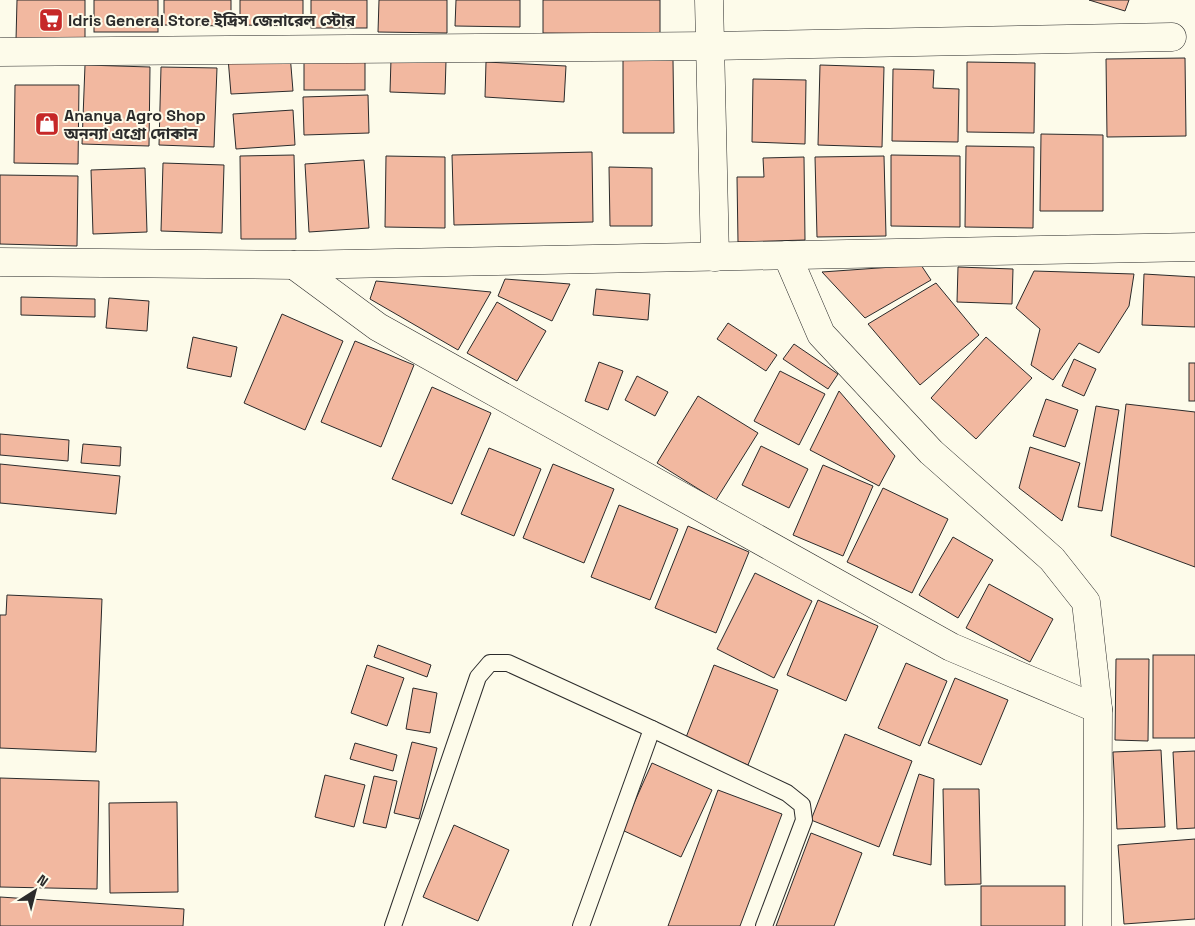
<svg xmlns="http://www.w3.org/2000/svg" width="1195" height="926" font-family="'Space Grotesk','Noto Sans Bengali',sans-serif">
  <rect width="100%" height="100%" fill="#fdfbea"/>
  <g fill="#f2b8a0" stroke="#2b2b2b">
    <polygon points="17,0 85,0 85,41 16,40"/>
    <rect x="94" y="0" width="64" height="32"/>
    <polygon points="164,0 231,0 231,26 164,25"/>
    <polygon points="240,0 303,0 303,26 240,25"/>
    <rect x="311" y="0" width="56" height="28"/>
    <polygon points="379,0 447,0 447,33 378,32"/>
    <polygon points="456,0 520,0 520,27 455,26"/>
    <polygon points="543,0 660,0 660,34 543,33"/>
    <polygon points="1089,0 1129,0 1125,11"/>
    <rect x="304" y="53" width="61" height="37"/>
    <polygon points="290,54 293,91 231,94 228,58"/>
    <polygon points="1185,58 1186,136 1107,137 1106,59"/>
    <polygon points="391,59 446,61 445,94 390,92"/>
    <polygon points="623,59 673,60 674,133 623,133"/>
    <polygon points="486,62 566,66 564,102 485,97"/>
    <polygon points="967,62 1035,63 1034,133 967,132"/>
    <polygon points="85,65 150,67 149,146 82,144"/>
    <polygon points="820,65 884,67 882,147 818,145"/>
    <polygon points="161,67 217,68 214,147 159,145"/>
    <polygon points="893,69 934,70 933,88 959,89 958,142 892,141"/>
    <polygon points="753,79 806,80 805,144 752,142"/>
    <polygon points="15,85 79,85 78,164 14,163"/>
    <polygon points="368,95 369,133 304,135 303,97"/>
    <polygon points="293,110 295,145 236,149 233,114"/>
    <polygon points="1041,134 1103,135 1103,211 1040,211"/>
    <polygon points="966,146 1034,147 1033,228 965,227"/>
    <polygon points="592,152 593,222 454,225 452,155"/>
    <polygon points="294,155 296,239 241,239 240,156"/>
    <polygon points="891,155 960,156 960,227 891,226"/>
    <polygon points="386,156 445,157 445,228 385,227"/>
    <polygon points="884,156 886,236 817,237 815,157"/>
    <polygon points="804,157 805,240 738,242 737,177 764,177 763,158"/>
    <polygon points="364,160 369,228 309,232 305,164"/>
    <polygon points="163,163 224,165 222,233 161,231"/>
    <polygon points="609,167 652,168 652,226 610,226"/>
    <polygon points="145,168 147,232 93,234 91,170"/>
    <polygon points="0,175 78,176 77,246 0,244"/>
    <polygon points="921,265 931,280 865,318 822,272"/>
    <polygon points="958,267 1013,269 1012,304 957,302"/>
    <polygon points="1034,271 1134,274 1129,306 1099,353 1079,343 1053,380 1031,365 1040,329 1016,308"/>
    <polygon points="1144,274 1195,277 1195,327 1142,325"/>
    <polygon points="505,279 570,284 552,321 498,296"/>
    <polygon points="376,281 491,292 458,350 370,299"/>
    <polygon points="936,283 979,335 920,385 868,324"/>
    <polygon points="596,289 650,294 648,320 593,315"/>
    <polygon points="21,297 95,299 95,317 21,315"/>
    <polygon points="109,298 149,301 147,331 106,328"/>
    <polygon points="497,302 546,331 517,381 467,353"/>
    <polygon points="282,314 343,341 305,430 244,403"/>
    <polygon points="728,323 777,355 766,371 717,339"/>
    <polygon points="193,337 237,347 231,377 187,368"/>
    <polygon points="986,337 1032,378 976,439 931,398"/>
    <polygon points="355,341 414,365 381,447 321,422"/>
    <polygon points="794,344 838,374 828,389 783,359"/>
    <polygon points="1074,359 1096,369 1084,396 1062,386"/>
    <polygon points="599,362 623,371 608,410 585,401"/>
    <rect x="1189" y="363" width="6" height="38"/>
    <polygon points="780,371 825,394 799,445 754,421"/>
    <polygon points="637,376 668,392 655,416 625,400"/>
    <polygon points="432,387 491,413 452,504 392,479"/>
    <polygon points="839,391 895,456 879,486 810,450"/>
    <polygon points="698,396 758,433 716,500 657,463"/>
    <polygon points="1046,399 1078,410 1065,447 1033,436"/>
    <polygon points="1126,404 1195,412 1195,567 1111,536"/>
    <polygon points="1096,406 1119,410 1102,511 1078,507"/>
    <polygon points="0,434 69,440 68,461 0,455"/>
    <polygon points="83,444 121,447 120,466 81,463"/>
    <polygon points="761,446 808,469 789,508 742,485"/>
    <polygon points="1030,447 1080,463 1062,521 1019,488"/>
    <polygon points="489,448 541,469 514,536 461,514"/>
    <polygon points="0,464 120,476 116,514 0,503"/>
    <polygon points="553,464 614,489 584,563 523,538"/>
    <polygon points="823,465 873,486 843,556 793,535"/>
    <polygon points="883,488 948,519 912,593 847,562"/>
    <polygon points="619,505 678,529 650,600 591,577"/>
    <polygon points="688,526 749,552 716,633 655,608"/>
    <polygon points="953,537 993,560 958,618 919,595"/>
    <polygon points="755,573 812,601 774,678 717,649"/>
    <polygon points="989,584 1053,619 1030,662 966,628"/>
    <polygon points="7,595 102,599 96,752 0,748 0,615 6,615"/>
    <polygon points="818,600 878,626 846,701 787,675"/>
    <polygon points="378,645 431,665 427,677 374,657"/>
    <rect x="1153" y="655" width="42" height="83"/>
    <polygon points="1116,659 1149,659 1148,741 1115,740"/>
    <polygon points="906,663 947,681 920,746 878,728"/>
    <polygon points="367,665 404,678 387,726 351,713"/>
    <polygon points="714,665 778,690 748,765 685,740"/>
    <polygon points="955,678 1008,700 981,765 928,743"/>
    <polygon points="413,688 437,693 430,733 406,729"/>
    <polygon points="845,734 912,761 879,847 811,820"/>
    <polygon points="412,742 437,748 419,819 394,813"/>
    <polygon points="355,743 397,755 393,771 350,759"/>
    <polygon points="1161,750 1165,827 1117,829 1113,752"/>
    <polygon points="1195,751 1195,828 1177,829 1173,752"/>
    <polygon points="652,763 712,790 681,857 622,830"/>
    <polygon points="919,774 934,779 931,865 893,855"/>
    <polygon points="325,775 365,785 354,827 315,817"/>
    <polygon points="374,776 397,781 386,828 363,823"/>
    <polygon points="0,778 99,781 97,889 0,887"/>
    <polygon points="943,789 979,789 981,884 945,885"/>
    <polygon points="718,790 782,814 740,926 668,926"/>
    <polygon points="177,802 178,892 110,893 109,803"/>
    <polygon points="454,825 509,850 478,921 423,897"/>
    <polygon points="811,833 862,853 834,926 776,926"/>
    <polygon points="1195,839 1195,919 1124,924 1118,845"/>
    <rect x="981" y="886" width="84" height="40"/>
    <polygon points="0,897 184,909 183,926 0,926"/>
  </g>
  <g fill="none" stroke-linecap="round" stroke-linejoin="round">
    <defs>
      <g id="service">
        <polyline points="393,926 478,677 490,663 508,663 652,729 787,793 802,805 804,820 764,926"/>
        <polyline points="581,926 652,729"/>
      </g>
      <g id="minor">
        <polyline points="709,0 715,257"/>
        <polyline points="0,52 710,46 1172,37"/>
        <polyline points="787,255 821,334 931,452 1052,559 1086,602 1098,709 1097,926"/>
        <polyline points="294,265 378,327 951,647 1098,709"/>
      </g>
      <polyline id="tertiary" points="0,262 294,265 1195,247"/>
    </defs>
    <use href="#service" stroke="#2b2b2b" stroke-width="18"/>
    <use href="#minor" stroke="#2b2b2b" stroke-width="29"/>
    <use href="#tertiary" stroke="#2b2b2b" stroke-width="29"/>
    <use href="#service" stroke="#fdfbea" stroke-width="16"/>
    <use href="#minor" stroke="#fdfbea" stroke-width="28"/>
    <use href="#tertiary" stroke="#fdfbea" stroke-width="28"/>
  </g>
  <defs>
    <symbol id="supermarket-square" viewBox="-11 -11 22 22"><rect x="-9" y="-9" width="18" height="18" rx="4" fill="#c62828" stroke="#fdfbea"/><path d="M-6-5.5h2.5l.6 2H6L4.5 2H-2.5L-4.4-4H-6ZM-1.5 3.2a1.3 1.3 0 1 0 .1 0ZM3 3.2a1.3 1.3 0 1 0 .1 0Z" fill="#fff"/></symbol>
    <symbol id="shop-square" viewBox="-11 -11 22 22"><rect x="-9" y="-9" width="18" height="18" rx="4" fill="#c62828" stroke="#fdfbea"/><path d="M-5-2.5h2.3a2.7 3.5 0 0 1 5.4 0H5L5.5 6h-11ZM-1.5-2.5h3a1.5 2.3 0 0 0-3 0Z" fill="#fff"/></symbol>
  </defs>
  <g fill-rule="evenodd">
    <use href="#supermarket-square" x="37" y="6" width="28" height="28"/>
    <use href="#shop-square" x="33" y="110" width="28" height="28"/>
  </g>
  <g text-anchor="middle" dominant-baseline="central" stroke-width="4" stroke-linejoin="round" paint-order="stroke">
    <g font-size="16" font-weight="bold" fill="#2b2b2b" stroke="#fdfbea" text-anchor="start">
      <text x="68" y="20">Idris General Store ইদ্রিস জেনারেল স্টোর</text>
      <text x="64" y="115">Ananya Agro Shop<tspan x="64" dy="18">অনন্যা এগ্রো দোকান</tspan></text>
    </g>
  </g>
  <g transform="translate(35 891) rotate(36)" stroke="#fdfbea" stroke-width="4" paint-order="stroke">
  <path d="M0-4L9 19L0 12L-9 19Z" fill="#2b2b2b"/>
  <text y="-8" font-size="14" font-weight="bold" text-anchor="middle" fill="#2b2b2b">N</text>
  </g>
</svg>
